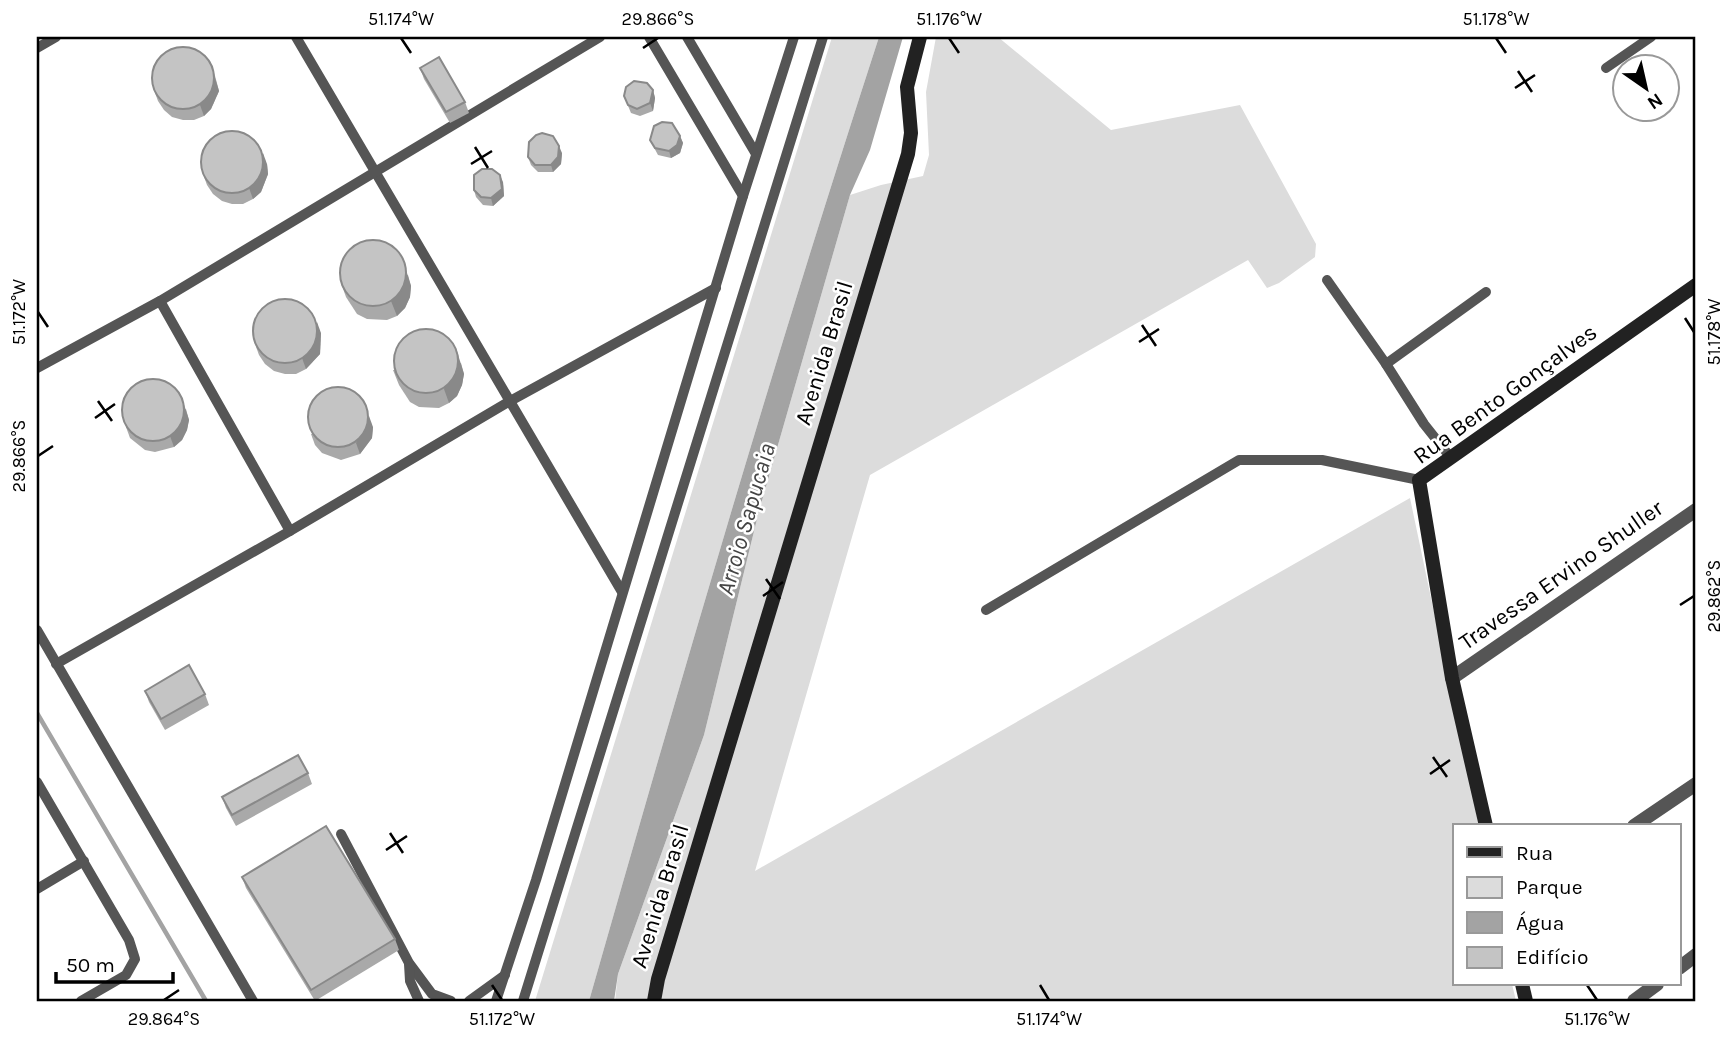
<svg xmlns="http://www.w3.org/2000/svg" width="1733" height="1038" font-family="Karla,sans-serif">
  <rect width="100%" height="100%" fill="#fff"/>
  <g fill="#dcdcdc">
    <path d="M 832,37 L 879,37 C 775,356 681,678 589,1001 L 535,1001 Z"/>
    <polygon points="936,37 998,37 1111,130 1240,105 1316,244 1315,257 1279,283 1267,288 1248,260 870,475 755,871 1410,498 1479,826 1455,826 1455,984 1512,984 1516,1001 615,1001 618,974 704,735 759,511 850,195 881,185 923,176 929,155 926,92"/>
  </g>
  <path fill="#a3a3a3" d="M 879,37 L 903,37 L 870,150 L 850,195 L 759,511 L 704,735 L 618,974 L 614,1001 L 589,1001 C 681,678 775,356 879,37 Z"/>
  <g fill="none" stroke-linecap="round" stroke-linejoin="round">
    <polyline stroke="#a3a3a3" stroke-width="4.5" points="37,713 206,1001"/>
    <g stroke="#555" stroke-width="10">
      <polyline points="296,37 622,592"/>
      <polyline points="649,37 743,196"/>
      <polyline points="687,37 756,154"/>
      <polyline points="37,48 56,37"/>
      <polyline points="1606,68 1651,37"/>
      <polyline points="1327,280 1386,364 1424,424 1451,458"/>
      <polyline points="160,301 290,531"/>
      <polyline points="1386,364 1486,292"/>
      <polyline points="37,368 160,301 600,37"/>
      <polyline points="986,610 1239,460 1322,460 1419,480"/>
      <polyline points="37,630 253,1001"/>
      <polyline points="56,664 290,531 510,401 716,288"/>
      <polyline points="37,782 129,940 135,959 126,975 81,1001"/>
      <polyline points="341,834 409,963 432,994 451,1001"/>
      <polyline points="37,889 84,861"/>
      <polyline points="409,964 410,981 419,1001"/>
      <polyline points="469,1001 505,975"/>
      <polyline points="496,1001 536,880 743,196 794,37"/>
      <polyline points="523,1001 823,37"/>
    </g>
    <g stroke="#555" stroke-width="14">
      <polyline points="1452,678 1696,510"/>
      <polyline points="1634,826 1696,784"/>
      <polyline points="1679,968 1696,955"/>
      <polyline points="1634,1001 1657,984"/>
    </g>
    <g stroke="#222" stroke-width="14">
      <polyline points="1486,826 1452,678 1419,480 1696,285"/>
      <polyline points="1522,984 1526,1001"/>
      <polyline points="654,1001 658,979 908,154 911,133 907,87 920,37"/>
    </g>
  </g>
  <g fill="#a9a9a9">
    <polygon points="420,68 465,102 469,113 450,123 424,79"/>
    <polygon points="214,72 219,91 211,109 204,116 194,120 183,120 172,117 164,110 158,101 154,90"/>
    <polygon points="653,90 655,98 653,111 640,116 631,113 624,96"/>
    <polygon points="680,136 683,143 680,153 671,158 658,155 650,140"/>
    <polygon points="562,153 561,164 553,172 538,172 531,165 528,157"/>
    <polygon points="267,164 268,174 261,192 253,199 243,204 232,204 222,201 213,194 207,185 203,174"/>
    <polygon points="503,182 504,196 493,206 483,205 476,197 474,190"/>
    <polygon points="408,275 411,286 410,297 405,308 397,316 387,320 367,319 357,314 346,297 341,283"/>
    <polygon points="321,333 320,354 306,369 296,374 285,374 274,371 265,364 259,355 255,344"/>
    <polygon points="461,363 464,374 462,385 457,396 449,403 439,408 419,407 410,402 399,385 393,370"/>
    <polygon points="186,409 189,420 187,430 182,440 174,447 155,452 145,450 130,438 126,427"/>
    <polygon points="373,427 372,438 360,454 341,460 322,453 315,445 311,434"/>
    <polygon points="145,691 205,694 209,705 165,730 149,702"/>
    <polygon points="308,773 312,784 236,826 226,808 222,797"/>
    <polygon points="242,877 395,939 399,950 315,1001 246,888"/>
  </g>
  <g fill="#898989">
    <polygon points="210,61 219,91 211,109 204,116 200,105"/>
    <polygon points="653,90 655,98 653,111 650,103"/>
    <polygon points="680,136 683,143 680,153 671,158 669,151"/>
    <polygon points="559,146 562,153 561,164 553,172 551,165"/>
    <polygon points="263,153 267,164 268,174 261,192 253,199 249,188"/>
    <polygon points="500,175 503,182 504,196 493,206 491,198"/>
    <polygon points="403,260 411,286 410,297 405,308 397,316 391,301"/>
    <polygon points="317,322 321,333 320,354 306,369 302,358"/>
    <polygon points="456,348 464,374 462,385 457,396 449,403 444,389"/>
    <polygon points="182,398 189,420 187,430 182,440 174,447 170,436"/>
    <polygon points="369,416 373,427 372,438 360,454 356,443"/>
  </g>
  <g fill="#c4c4c4" stroke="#898989" stroke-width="2">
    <circle cx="183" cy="78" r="31"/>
    <polygon points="439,57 465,102 446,112 420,68"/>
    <polygon points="634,81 647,83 653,90 650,103 637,109 628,105 624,96 626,87"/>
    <polygon points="662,122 672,123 680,136 677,145 669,151 655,148 650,140 654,126"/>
    <circle cx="232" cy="162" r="31"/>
    <polygon points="542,133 553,136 559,146 558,157 551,165 535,165 528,157 529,142 536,135"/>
    <polygon points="482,169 492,169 500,175 502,189 491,198 481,197 474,190 474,175"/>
    <circle cx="373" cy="273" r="33"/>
    <circle cx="285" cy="331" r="32"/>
    <circle cx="426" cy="361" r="32"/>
    <circle cx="153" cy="410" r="31"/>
    <circle cx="338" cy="417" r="30"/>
    <polygon points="189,665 205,694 161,719 145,691"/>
    <polygon points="298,755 308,773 232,815 222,797"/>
    <polygon points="326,826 395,939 311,990 242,877"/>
  </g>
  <path fill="none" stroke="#000" stroke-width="2.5" d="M 401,38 L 411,53M 949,38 L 959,53M 1496,38 L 1506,53M 643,48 L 658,38M 1518,71 L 1532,92M 1515,88 L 1535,75M 475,147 L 488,168M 471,164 L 492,151M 38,312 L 48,327M 1685,318 L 1694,332M 1142,325 L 1156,346M 1139,342 L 1159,329M 98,401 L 112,421M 95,418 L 115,404M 38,456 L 53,446M 766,579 L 780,599M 763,596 L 783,582M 1680,605 L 1694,596M 1433,757 L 1447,777M 1430,774 L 1450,760M 390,833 L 403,853M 386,850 L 407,836M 492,985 L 502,1000M 1040,985 L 1049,1000M 1587,985 L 1597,1000M 164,1000 L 179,990"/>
  <g text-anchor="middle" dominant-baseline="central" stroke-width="5" stroke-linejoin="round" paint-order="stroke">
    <g font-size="23" fill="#000" stroke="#fff">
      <text transform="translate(824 353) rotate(-73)">Avenida Brasil</text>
      <text transform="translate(1505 394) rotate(-36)">Rua Bento Gonçalves</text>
      <text transform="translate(1561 575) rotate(-35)">Travessa Ervino Shuller</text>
      <text transform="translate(660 896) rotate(-73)">Avenida Brasil</text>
    </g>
    <g font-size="24" font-style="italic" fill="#444" stroke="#fff">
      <text transform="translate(746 519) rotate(-74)">Arroio Sapucaia</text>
    </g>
  </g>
  <rect width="1733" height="1038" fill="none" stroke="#ffffff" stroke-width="77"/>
  <rect x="1453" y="824" width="228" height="161" fill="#ffffff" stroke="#999999" stroke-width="2"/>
  <rect x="1467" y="847" width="35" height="10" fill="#222222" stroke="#999999" stroke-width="2"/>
  <text x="1516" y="860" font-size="21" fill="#000000">Rua</text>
  <rect x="1467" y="877" width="35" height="21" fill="#dcdcdc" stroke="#999999" stroke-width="2"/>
  <text x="1516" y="894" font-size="21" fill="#000000">Parque</text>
  <rect x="1467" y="912" width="35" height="21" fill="#a3a3a3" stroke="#999999" stroke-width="2"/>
  <text x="1516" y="930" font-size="21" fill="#000000">Água</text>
  <rect x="1467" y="947" width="35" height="21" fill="#c4c4c4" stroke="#999999" stroke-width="2"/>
  <text x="1516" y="964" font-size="21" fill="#000000">Edifício</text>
  <g transform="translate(1646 88) rotate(146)"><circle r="33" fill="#ffffff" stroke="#999999" stroke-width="2"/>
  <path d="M0-5L12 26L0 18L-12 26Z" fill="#000000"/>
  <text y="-10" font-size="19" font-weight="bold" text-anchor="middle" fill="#000000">N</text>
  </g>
  <path d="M56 972v10h117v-10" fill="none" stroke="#000000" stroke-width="3.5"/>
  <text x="66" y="972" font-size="21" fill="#000000" stroke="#ffffff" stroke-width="5" paint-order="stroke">50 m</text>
  <rect x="38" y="38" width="1656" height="962" fill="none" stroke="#000" stroke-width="2.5"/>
  <g font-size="18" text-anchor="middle" fill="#000">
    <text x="401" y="25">51.174°W</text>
    <text x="658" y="25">29.866°S</text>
    <text x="949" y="25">51.176°W</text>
    <text x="1496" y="25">51.178°W</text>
    <text transform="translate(19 312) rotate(-90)" y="6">51.172°W</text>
    <text transform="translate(1714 332) rotate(-90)" y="6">51.178°W</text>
    <text transform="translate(19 456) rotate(-90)" y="6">29.866°S</text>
    <text transform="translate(1714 596) rotate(-90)" y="6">29.862°S</text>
    <text x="164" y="1025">29.864°S</text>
    <text x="502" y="1025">51.172°W</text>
    <text x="1049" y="1025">51.174°W</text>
    <text x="1597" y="1025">51.176°W</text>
  </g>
</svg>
